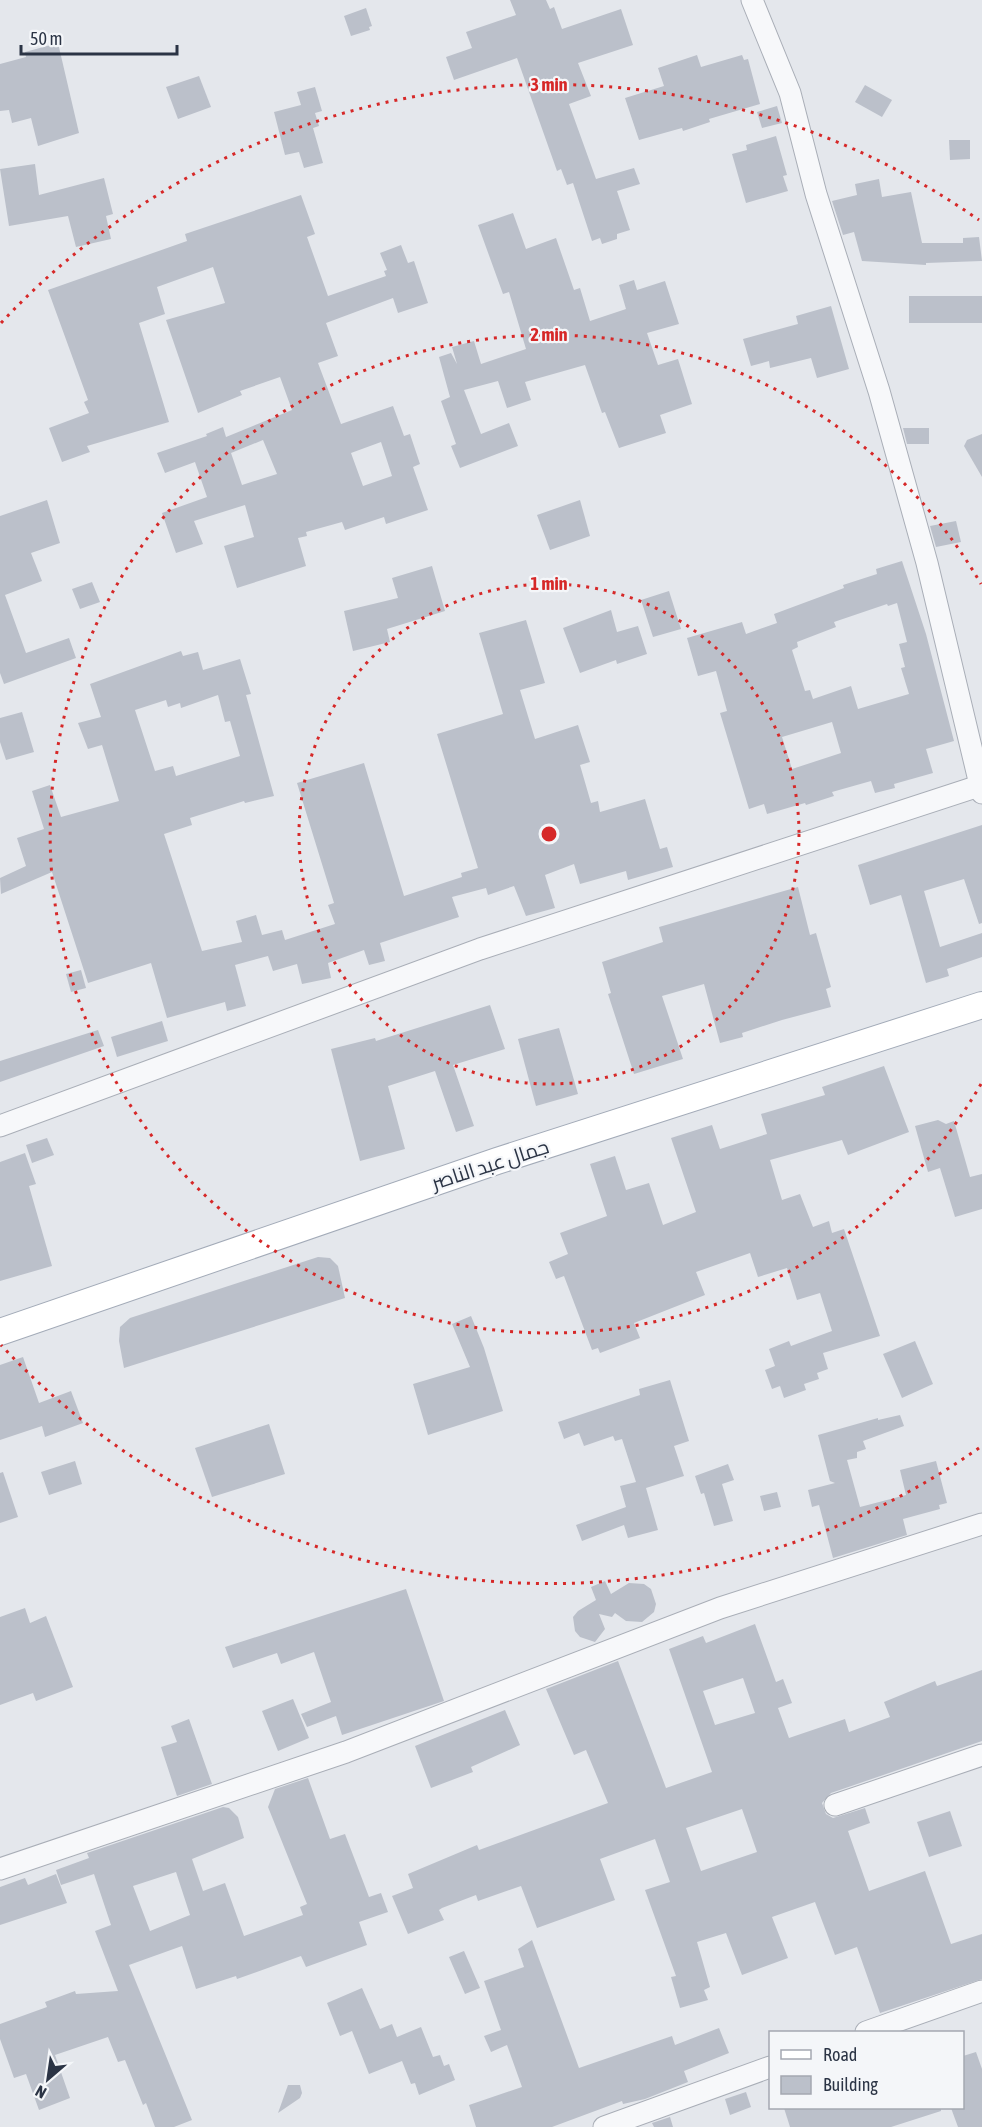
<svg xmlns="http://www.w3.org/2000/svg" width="982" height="2127" font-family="'Asap Condensed',Cairo,sans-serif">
  <rect width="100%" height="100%" fill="#e4e7ec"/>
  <g fill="#bbc0ca" fill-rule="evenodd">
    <polygon points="510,0 546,0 550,9 554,7 562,29 621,9 633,45 578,63 591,96 569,104 596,179 634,168 640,184 617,191 630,230 617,234 617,239 602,244 600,238 592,241 573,183 567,185 561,169 557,171 517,58 454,80 446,57 472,48 466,32 516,15"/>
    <polygon points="366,8 372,26 369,27 370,30 351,36 344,16"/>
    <polygon points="58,43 79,133 38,146 31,118 12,123 9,110 0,111 0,64 26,57 25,52"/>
    <polygon points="697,55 701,67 742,55 744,60 748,59 760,104 709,119 710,122 683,131 682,128 639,140 625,98 664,86 658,68"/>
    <polygon points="199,76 211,107 178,119 166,87"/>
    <polygon points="865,85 892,100 882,117 855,102"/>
    <polygon points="315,87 322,111 315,113 319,126 313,128 323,163 304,168 299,152 285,155 274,112 301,105 297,92"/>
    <polygon points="777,106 782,123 762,128 757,112"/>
    <polygon points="776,136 787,175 783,176 788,191 746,203 732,154 747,150 746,145"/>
    <polygon points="949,140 970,140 970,159 950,160"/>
    <polygon points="35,164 39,195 104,178 113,214 106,216 111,239 76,247 68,216 9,226 0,169"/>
    <polygon points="879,179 882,197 911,192 922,243 963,243 963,238 979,237 982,261 926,263 926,265 862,261 854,232 843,235 832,201 857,195 855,184"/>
    <path d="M 301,195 L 315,234 L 307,237 L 328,296 L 386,276 L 384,271 L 387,270 L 380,253 L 401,245 L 408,263 L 414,261 L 428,303 L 398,313 L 393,298 L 326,323 L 338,356 L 318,363 L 341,424 L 393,406 L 404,436 L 410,434 L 420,464 L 413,467 L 428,510 L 386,524 L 384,517 L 345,530 L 342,522 L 306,532 L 307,536 L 298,538 L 306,566 L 237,588 L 224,546 L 254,537 L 245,505 L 194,521 L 203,544 L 176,553 L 162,513 L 207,497 L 195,462 L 165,473 L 157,453 L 207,436 L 206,434 L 223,427 L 226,437 L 292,410 L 280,377 L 240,391 L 242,395 L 198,413 L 166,320 L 225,303 L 213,267 L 157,287 L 165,314 L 139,323 L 169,422 L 87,446 L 90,452 L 62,462 L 49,428 L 89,413 L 84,402 L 88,400 L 48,290 L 187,241 L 185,234 ZM 263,440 L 277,474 L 242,485 L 231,453 ZM 381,442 L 392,476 L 363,486 L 351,453 Z"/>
    <polygon points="513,213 526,249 556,238 574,290 580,288 590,321 626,309 619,285 634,280 637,290 665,281 679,324 647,333 658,365 678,359 692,404 660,415 666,433 619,448 605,412 602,413 585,365 525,382 531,400 507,408 498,381 464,390 481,434 509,423 518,446 460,468 451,446 456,444 441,401 450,397 439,357 451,353 457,364 452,347 474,341 481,364 526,349 509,292 503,294 478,225"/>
    <rect x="909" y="296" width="73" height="27"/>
    <polygon points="831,306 849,369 817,378 811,358 770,368 769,361 751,366 743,339 798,324 796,316"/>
    <polygon points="903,428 929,428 929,444 907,444"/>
    <polygon points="982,434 982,477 964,446 967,440"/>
    <polygon points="47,500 60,543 31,553 42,581 5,595 26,653 69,638 76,658 4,684 0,673 0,516"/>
    <polygon points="580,500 590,536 550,550 537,515"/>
    <polygon points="956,521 961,542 936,547 930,526"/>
    <path d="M 902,561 L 926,634 L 954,741 L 926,749 L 933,773 L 894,784 L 895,788 L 875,793 L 871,781 L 832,792 L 834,796 L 806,805 L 805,803 L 767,814 L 764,804 L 749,809 L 720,713 L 727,711 L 716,671 L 698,676 L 687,638 L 742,622 L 746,634 L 777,623 L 774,614 L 844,588 L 843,585 L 877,574 L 876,569 ZM 897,603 L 907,642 L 899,644 L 905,667 L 901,668 L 909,694 L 858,709 L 851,686 L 813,699 L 810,690 L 805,691 L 792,650 L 798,647 L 797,642 L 836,627 L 834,622 L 887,604 L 888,606 ZM 832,722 L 841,753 L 792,769 L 782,737 Z"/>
    <polygon points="432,566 445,611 387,629 390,642 353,651 344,611 398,598 392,578"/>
    <polygon points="92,582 100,602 80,609 72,589"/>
    <polygon points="669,591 681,629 653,637 641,600"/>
    <polygon points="611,610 617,632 638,626 647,654 617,664 616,660 580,673 563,628"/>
    <path d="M 526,620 L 545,683 L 520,690 L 535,739 L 578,725 L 590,762 L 580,765 L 591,803 L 598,801 L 600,812 L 645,799 L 660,849 L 667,847 L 673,867 L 628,880 L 626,871 L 580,884 L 574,864 L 545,875 L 555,908 L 526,916 L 514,886 L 488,895 L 486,888 L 452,897 L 459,917 L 380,943 L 385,961 L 369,965 L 364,950 L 328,963 L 331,978 L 302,984 L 297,964 L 273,971 L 268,956 L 235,965 L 246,1006 L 227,1011 L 225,1002 L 167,1018 L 151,963 L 88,983 L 52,872 L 1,894 L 0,878 L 26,866 L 17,838 L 44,829 L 32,791 L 50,785 L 61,817 L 119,801 L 102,745 L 88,749 L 78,723 L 101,717 L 90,684 L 181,651 L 183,656 L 198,652 L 203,670 L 240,659 L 251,694 L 246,695 L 274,796 L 245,803 L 244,801 L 190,818 L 192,825 L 164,834 L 202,951 L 242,942 L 236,921 L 256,915 L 262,935 L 282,930 L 285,940 L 335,924 L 328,905 L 334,903 L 297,783 L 364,763 L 404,896 L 462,877 L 461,873 L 478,868 L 437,734 L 503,714 L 479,633 ZM 218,695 L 225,722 L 230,721 L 240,756 L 176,776 L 173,766 L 155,771 L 135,710 L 166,700 L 168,707 L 180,703 L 181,708 Z"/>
    <polygon points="22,712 34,752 6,760 0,742 0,718"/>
    <polygon points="982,825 982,923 979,924 964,879 924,891 940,947 982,933 982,957 947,969 949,976 926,983 901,895 870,905 858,865"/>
    <polygon points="798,887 810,935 816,933 831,987 826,989 831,1007 782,1020 742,1033 743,1037 720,1043 704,984 662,996 683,1059 634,1074 608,994 611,993 602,962 663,942 659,927"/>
    <polygon points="81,970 86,988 71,992 66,974"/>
    <polygon points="490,1005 505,1049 453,1065 474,1126 456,1132 435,1071 388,1086 405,1149 360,1161 331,1049 375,1038 376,1041"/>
    <polygon points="162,1021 168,1041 117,1057 111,1037"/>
    <polygon points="559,1028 578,1094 536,1106 518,1039"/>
    <polygon points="98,1030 104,1046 0,1082 0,1061"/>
    <polygon points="884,1066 909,1132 848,1155 842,1140 770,1160 782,1200 800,1194 813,1227 829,1221 832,1233 844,1229 880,1336 823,1353 828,1369 817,1373 819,1379 804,1384 806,1390 784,1398 780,1386 772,1389 765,1370 775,1366 769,1349 789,1341 791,1346 832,1331 820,1293 797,1300 787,1268 758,1277 750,1253 696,1272 705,1295 634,1323 640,1338 600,1353 598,1348 592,1350 564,1276 556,1279 549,1262 568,1254 560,1233 607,1216 590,1164 615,1156 626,1190 649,1183 663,1225 696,1212 671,1138 712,1125 720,1149 767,1134 761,1114 825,1095 822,1087"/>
    <polygon points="938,1120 946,1124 954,1121 970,1177 982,1174 982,1209 955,1217 940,1168 928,1172 915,1126"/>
    <polygon points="47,1138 54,1155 32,1163 26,1145"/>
    <polygon points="25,1153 36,1184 29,1186 52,1266 0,1281 0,1162"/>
    <polygon points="318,1257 330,1258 338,1266 345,1298 124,1368 119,1341 120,1327 130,1318"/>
    <polygon points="471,1316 484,1348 503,1411 428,1435 413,1384 470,1367 452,1324"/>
    <polygon points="915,1341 933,1384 902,1398 883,1354"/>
    <polygon points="23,1357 39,1403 71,1391 83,1423 45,1437 42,1426 0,1440 0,1365"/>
    <polygon points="670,1380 689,1441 674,1446 684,1476 646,1488 658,1530 628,1538 624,1525 582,1541 576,1525 626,1507 620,1486 636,1482 622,1439 615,1441 613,1436 584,1446 579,1433 564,1439 558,1422 640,1395 639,1389"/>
    <polygon points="900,1415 904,1426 863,1441 866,1449 857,1452 857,1458 847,1460 860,1507 906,1495 900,1470 936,1461 947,1503 939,1505 940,1509 903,1519 907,1535 833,1558 819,1505 812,1507 808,1490 835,1483 830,1481 818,1435 878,1418 878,1420"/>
    <polygon points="269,1424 285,1474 212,1497 195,1448"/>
    <polygon points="75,1461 82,1484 49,1495 41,1472"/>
    <polygon points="728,1464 734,1480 722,1484 733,1521 714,1526 704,1493 701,1494 695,1476"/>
    <polygon points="3,1472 18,1517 0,1523 0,1473"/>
    <polygon points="777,1492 781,1507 764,1511 760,1496"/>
    <polygon points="605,1581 611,1594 629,1583 644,1584 651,1589 656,1604 654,1612 642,1622 626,1621 615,1613 612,1617 599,1614 605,1629 595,1642 580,1637 575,1631 573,1617 578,1611 596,1600 591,1587"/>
    <polygon points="406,1589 444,1701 342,1735 336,1716 307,1727 301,1714 331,1702 314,1652 281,1664 277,1653 233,1668 225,1647"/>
    <polygon points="25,1608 30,1623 46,1616 73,1687 36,1701 33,1693 0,1705 0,1617"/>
    <path d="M 755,1624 L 776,1682 L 783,1679 L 792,1703 L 778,1708 L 789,1738 L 845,1719 L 849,1732 L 890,1717 L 884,1702 L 935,1681 L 937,1686 L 982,1670 L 982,1741 L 831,1793 L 822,1803 L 826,1814 L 833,1818 L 865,1808 L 870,1823 L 848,1831 L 869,1891 L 925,1871 L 951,1944 L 982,1934 L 982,1979 L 880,2013 L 857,1947 L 835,1955 L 815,1902 L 772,1917 L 788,1958 L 742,1975 L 726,1933 L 697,1942 L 710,1987 L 704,1990 L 708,2000 L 680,2008 L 671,1977 L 676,1976 L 645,1890 L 670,1882 L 655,1839 L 600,1859 L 615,1900 L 537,1928 L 521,1886 L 478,1901 L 476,1895 L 442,1908 L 439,1910 L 444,1920 L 408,1934 L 392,1896 L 413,1888 L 408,1874 L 477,1845 L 479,1850 L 608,1803 L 586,1750 L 574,1755 L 546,1689 L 618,1661 L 666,1788 L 712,1772 L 669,1649 L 703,1636 L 706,1643 ZM 743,1678 L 755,1713 L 715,1725 L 703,1691 ZM 742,1809 L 757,1852 L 701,1871 L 686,1828 Z"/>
    <polygon points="293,1699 309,1738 278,1751 262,1711"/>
    <polygon points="505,1710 520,1745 471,1767 473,1772 431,1788 415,1746"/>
    <polygon points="189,1719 212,1784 177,1796 161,1747 177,1742 171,1726"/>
    <path d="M 308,1778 L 330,1839 L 345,1834 L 369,1897 L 381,1893 L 388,1912 L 359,1922 L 367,1945 L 306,1967 L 301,1956 L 237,1979 L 236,1976 L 196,1989 L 182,1946 L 129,1965 L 192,2120 L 174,2127 L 155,2127 L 146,2103 L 143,2105 L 125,2060 L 118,2062 L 108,2037 L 55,2055 L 70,2098 L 39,2110 L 26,2074 L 14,2078 L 0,2039 L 0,2024 L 47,2007 L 45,2002 L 75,1991 L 76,1994 L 118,1991 L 95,1931 L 111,1925 L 94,1874 L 61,1885 L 56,1870 L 89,1858 L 87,1853 L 223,1807 L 229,1808 L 238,1817 L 244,1838 L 192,1859 L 203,1891 L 225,1883 L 244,1936 L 303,1915 L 300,1907 L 307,1904 L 268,1807 L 275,1789 ZM 176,1872 L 190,1915 L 150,1931 L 133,1886 Z"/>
    <polygon points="950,1811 962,1846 929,1857 917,1822"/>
    <polygon points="56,1874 67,1903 0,1925 0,1887 25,1878 28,1885"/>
    <polygon points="532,1940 579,2068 672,2036 675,2045 719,2028 729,2053 684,2071 688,2082 645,2099 623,2104 622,2101 552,2127 476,2127 469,2105 522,2087 507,2045 491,2052 484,2036 501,2030 484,1981 524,1967 518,1949"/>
    <polygon points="464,1951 480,1988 465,1994 449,1957"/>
    <polygon points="362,1988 380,2029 392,2024 397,2037 421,2027 433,2057 440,2055 444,2066 449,2064 455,2080 419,2095 415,2083 411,2084 402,2061 369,2074 352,2031 340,2036 327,2003"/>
    <polygon points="976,2052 982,2069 982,2127 958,2127 951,2108 963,2108 963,2056"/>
    <polygon points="288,2085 300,2085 302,2093 300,2098 278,2113"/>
    <polygon points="746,2092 751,2107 730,2115 725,2099"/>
    <polygon points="784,2108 941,2108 941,2111 891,2127 790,2127"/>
    <polygon points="670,2117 673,2127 654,2127 652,2123"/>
  </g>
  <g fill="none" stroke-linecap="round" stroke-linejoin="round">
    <defs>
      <g id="minor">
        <polyline points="752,0 790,93 816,194 879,391 927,563 982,793"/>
        <polyline points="0,1126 480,949 982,785"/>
        <polyline points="835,1805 982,1755"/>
        <polyline points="0,1869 346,1752 720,1608 982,1524"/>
        <polyline points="866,2032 982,1991"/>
        <polyline points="604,2127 770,2067"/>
      </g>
      <polyline id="major" points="0,1332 497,1161 982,1005"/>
    </defs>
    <use href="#minor" stroke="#a9aeb7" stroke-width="23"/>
    <use href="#major" stroke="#a3abb8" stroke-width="28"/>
    <use href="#minor" stroke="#f7f8fa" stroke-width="21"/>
    <use href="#major" stroke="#fff" stroke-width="26"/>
  </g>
  <g fill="none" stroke="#d62828" stroke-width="3" stroke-dasharray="3 6">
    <circle cx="549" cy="834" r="250"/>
    <path d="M981 1084A499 499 0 1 1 981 584"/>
    <path d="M979 1448A749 749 0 0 1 1 1345M1 323A749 749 0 0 1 979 220"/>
  </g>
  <g text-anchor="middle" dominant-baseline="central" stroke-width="4.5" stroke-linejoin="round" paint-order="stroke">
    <g font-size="20" fill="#2b3445" stroke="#f4f6f9">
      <text transform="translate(490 1164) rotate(-18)">جمال عبد الناصر</text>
    </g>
  </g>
  <circle cx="549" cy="834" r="9" fill="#d62828" stroke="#f4f6f9" stroke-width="3"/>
  <g font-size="18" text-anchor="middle" font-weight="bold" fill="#d62828" stroke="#f4f6f9" stroke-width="4.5" stroke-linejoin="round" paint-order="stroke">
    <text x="549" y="91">3 min</text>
    <text x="549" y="341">2 min</text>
    <text x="549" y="590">1 min</text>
  </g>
  <rect x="769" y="2031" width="195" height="78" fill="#f4f6f9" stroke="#a4a8b1" stroke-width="1.5"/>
  <rect x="781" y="2050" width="30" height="9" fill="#ffffff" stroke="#a4a8b1" stroke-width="1.5"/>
  <text x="823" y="2061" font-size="18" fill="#2b3445">Road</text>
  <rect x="781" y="2076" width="30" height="18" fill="#bbc0ca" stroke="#a4a8b1" stroke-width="1.5"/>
  <text x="823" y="2091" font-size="18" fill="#2b3445">Building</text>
  <g transform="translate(48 2079) rotate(209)" stroke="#f4f6f9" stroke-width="4.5" paint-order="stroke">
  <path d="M0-4.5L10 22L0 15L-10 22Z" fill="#2b3445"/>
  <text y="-9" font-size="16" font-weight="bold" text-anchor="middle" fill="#2b3445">N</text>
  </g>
  <path d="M21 45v9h156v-9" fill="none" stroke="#2b3445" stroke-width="3"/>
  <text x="30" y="45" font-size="18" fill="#2b3445" stroke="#f4f6f9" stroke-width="4.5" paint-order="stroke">50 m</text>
</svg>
